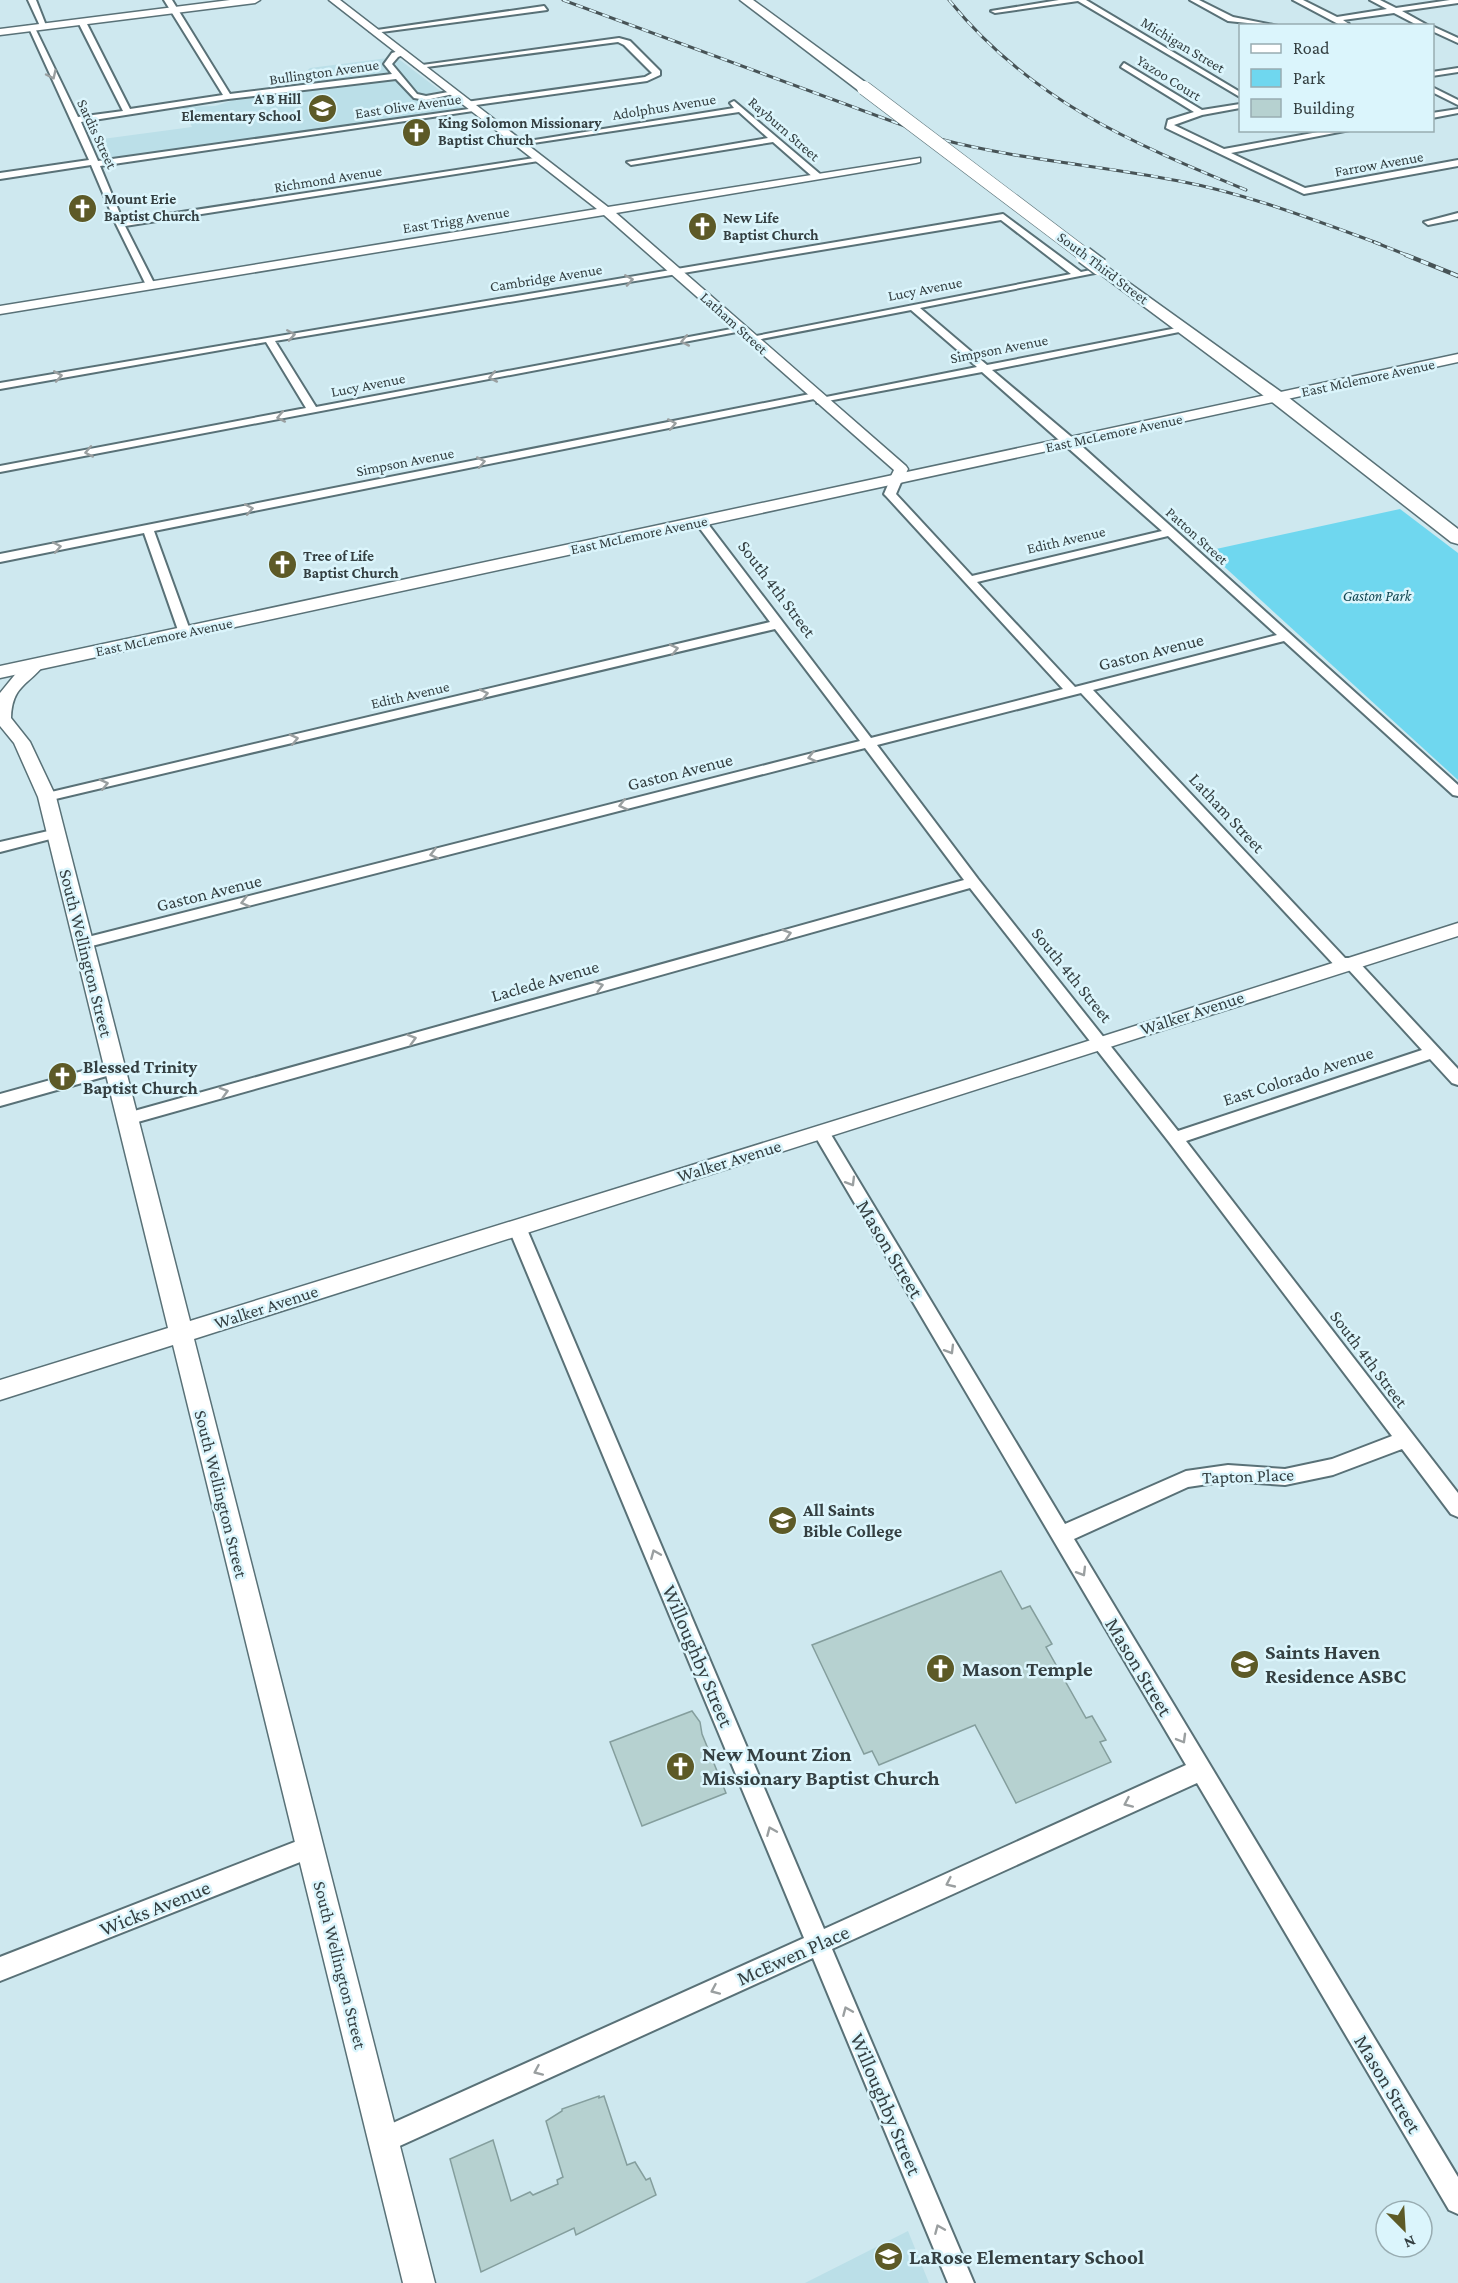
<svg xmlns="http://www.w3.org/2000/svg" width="1458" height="2283" font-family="'Crimson Pro',serif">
  <rect width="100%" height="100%" fill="#cee8ef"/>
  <g fill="#bbdfe8">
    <polygon points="396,57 463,108 102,160 95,140 192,127 182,107 215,106 231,101 238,96 299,87 296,81 310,68"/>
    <polygon points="908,2231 929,2283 805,2283"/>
  </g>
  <polygon fill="#6fd7ef" points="1400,509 1458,553 1458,780 1207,551"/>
  <g fill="#b6d1d0" stroke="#849e9d" stroke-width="1.5">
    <polygon points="1001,1571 1022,1609 1030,1606 1052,1644 1046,1647 1086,1718 1092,1716 1106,1740 1100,1742 1111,1762 1016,1803 975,1725 879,1765 872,1751 864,1754 812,1645"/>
    <polygon points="692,1711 700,1722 702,1734 726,1793 642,1826 610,1742"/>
    <polygon points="599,2096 599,2098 604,2096 627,2165 635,2162 646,2180 650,2178 656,2195 576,2235 574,2228 481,2272 450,2159 493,2140 511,2201 530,2192 533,2195 558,2184 557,2180 563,2177 546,2121 562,2111 562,2109"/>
  </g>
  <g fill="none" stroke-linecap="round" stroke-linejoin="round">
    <defs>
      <g id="minor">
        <polygon points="28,0 36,0 47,28 40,26"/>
        <polygon points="164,0 172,0 230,94 392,74 384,64 392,53 402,50 405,54 398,57 392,64 417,94 426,96 454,91 458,93 426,100 414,98 396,79 228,99 81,122 98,161 476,108 480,110 100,166 123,221 541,157 545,160 125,226 155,285 147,287 116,224 91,165 0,179 0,173 89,160 28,26 35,28 78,117 123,111 78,22 82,20 86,22 130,109 223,95"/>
        <polygon points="1059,0 1086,0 1240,92 1240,97 1078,1 995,13 991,11"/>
        <polygon points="1190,0 1199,0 1233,17 1278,26 1228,21"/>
        <polygon points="1293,0 1303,0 1337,17 1387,9 1370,0 1380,0 1396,8 1450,0 1458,0 1458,3 1402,11 1429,26 1419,26 1394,13 1343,20 1349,24 1342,26"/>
        <polygon points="544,6 547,10 374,33 370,31"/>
        <polygon points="1432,26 1458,38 1458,43 1432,31"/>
        <polygon points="619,38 630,41 660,71 660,75 647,81 469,106 466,102 645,77 652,73 624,45 618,42 419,68 415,66"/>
        <polygon points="1124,63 1202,110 1240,104 1240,108 1202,115 1174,125 1224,149 1329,130 1350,130 1231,153 1305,188 1458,160 1458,166 1304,194 1166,128 1168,120 1194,112 1121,67"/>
        <polygon points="1458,68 1458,72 1432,76 1432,72"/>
        <polygon points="1432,87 1458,100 1458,105 1432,92"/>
        <polygon points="734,101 820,174 820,178 814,178 773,142 631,165 627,162 768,138 739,112 520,145 516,143 734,108 730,103"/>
        <polygon points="1458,109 1458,113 1432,118 1432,113"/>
        <polygon points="1458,213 1458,219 1428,225 1424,222"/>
        <path d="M 1003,214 L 1081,272 L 1105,267 L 1110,270 L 920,308 L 987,365 L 1187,326 L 1187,330 L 1184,331 L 992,370 L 1075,440 L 1458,785 L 1458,796 L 1453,795 L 1284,641 L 1093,690 L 1345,958 L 1355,958 L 1458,1069 L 1458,1085 L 1452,1083 L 1430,1059 L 1186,1141 L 1458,1493 L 1458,1517 L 1451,1514 L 1402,1449 L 1333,1475 L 1285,1485 L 1228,1481 L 1188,1487 L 1074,1539 L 1458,2177 L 1458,2214 L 1449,2210 L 1197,1783 L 832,1949 L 974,2283 L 948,2283 L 813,1958 L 393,2149 L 384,2152 L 375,2149 L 372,2140 L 375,2131 L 804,1938 L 508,1227 L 511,1222 L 523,1222 L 526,1227 L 824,1929 L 1186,1765 L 815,1136 L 813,1132 L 815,1128 L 827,1128 L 1065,1524 L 1186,1471 L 1228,1465 L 1285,1469 L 1332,1459 L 1392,1436 L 1169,1142 L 970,888 L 127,1125 L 121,1123 L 119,1119 L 121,1115 L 127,1113 L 964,880 L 865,748 L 84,948 L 77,943 L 84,938 L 860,741 L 775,629 L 47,801 L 40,797 L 47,793 L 770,622 L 695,522 L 701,519 L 705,520 L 871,738 L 1063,689 L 886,496 L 884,494 L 890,480 L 900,478 L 902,480 L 896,494 L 972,576 L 1162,531 L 982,372 L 817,403 L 817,399 L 821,398 L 977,367 L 911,310 L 751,341 L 746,338 L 1071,274 L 1001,220 L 275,341 L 316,407 L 742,327 L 747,330 L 0,472 L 0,466 L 306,408 L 266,342 L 0,389 L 0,383 ZM 1168,536 L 1277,635 L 1075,687 L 977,582 ZM 1081,693 L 1338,969 L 1348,969 L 1422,1050 L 1178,1131 L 978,879 L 877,745 Z"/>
        <polygon points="815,393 819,394 819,398 154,531 191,633 185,637 179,633 144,533 0,562 0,554"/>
        <polygon points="57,829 64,833 62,836 0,852 0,842"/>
        <polygon points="115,1062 121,1064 123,1068 121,1072 0,1106 0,1094"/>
        <polygon points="310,1836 318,1839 321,1847 318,1855 0,1981 0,1957"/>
      </g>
      <g id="tertiary">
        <polygon points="329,0 340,0 608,207 920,158 920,162 916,163 616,213 906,466 908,469 901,483 891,483 889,480 894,470 604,215 0,314 0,306 597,209"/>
        <path d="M 36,660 L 44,665 C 27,686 12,686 11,718 L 30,742 L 56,797 L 190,1321 L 956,1083 L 1458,923 L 1458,936 L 194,1339 L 435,2283 L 403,2283 L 173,1345 L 0,1400 L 0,1380 L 168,1328 L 38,797 L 14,743 L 0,726 L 0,693 L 18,671 Z"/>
      </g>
      <g id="secondary">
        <polygon points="230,0 260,0 255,3 0,35 0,29"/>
        <polygon points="1458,354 1458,362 0,678 0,666"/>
      </g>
      <g id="primary">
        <polygon points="740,0 753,0 869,85 869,91 859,91"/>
        <polygon points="1100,262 1284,394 1458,529 1458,544 1451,542 1272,402 1095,270 1092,267 1095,264"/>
      </g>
    </defs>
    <use href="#minor" stroke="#597177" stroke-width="4"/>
    <use href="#tertiary" stroke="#597177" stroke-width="3"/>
    <use href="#secondary" stroke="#597177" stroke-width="3"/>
    <use href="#primary" stroke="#597177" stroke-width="3"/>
    <use href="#minor" fill="#fff" fill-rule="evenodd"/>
    <use href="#tertiary" fill="#fff" fill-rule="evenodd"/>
    <use href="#secondary" fill="#fff" fill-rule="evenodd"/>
    <use href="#primary" fill="#fff" fill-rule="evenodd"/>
    <defs>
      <g id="rail-far1">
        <path d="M 563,0 L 940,139 C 1019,160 1099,165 1179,181 C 1248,194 1314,220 1380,244"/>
        <path d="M 949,0 C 1030,100 1130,142 1246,190"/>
        <polyline points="1374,242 1409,256"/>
      </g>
      <polyline id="rail" points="1406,255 1458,276"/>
    </defs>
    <use href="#rail-far1" stroke="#475356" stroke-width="3"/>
    <use href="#rail" stroke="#475356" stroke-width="4.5"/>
    <use href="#rail-far1" stroke="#dbf5fc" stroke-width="2" stroke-dasharray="7" stroke-linecap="butt"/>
    <use href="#rail" stroke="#dbf5fc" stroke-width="3" stroke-dasharray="8" stroke-linecap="butt"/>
    <defs>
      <polyline id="primary-bridge-far1" points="864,88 1086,256"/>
      <polyline id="primary-bridge" points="1084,255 1100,267"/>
    </defs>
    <use href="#primary-bridge-far1" stroke="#597177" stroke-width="15" stroke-linecap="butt"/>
    <use href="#primary-bridge" stroke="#597177" stroke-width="20" stroke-linecap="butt"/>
    <use href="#primary-bridge-far1" stroke="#fff" stroke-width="14"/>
    <use href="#primary-bridge" stroke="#fff" stroke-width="17"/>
  </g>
  <defs><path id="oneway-chevron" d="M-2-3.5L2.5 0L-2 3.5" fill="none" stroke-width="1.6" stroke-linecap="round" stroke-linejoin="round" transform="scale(1.5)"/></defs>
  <g stroke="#9a9fa0">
    <use href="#oneway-chevron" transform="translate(52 75) rotate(65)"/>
    <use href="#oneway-chevron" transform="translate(629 280) rotate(-9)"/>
    <use href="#oneway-chevron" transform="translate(291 335) rotate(-9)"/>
    <use href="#oneway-chevron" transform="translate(685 341) rotate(169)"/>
    <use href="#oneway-chevron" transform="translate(58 376) rotate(-10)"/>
    <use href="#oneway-chevron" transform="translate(493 377) rotate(169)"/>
    <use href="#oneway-chevron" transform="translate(281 417) rotate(169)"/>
    <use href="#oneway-chevron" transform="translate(672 424) rotate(-11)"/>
    <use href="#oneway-chevron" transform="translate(89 452) rotate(169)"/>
    <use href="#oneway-chevron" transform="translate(481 462) rotate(-11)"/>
    <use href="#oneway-chevron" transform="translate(249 509) rotate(-11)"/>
    <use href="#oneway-chevron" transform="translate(57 547) rotate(-11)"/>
    <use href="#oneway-chevron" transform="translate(674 649) rotate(-13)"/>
    <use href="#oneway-chevron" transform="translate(484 694) rotate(-13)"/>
    <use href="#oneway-chevron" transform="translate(294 739) rotate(-13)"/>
    <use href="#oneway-chevron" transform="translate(812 757) rotate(166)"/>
    <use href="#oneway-chevron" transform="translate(104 784) rotate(-13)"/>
    <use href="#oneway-chevron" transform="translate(623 805) rotate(166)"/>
    <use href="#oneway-chevron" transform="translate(434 854) rotate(166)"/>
    <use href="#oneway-chevron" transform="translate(245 902) rotate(166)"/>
    <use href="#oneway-chevron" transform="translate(787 934) rotate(-16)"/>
    <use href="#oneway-chevron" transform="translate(599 986) rotate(-16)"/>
    <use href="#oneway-chevron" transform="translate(412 1039) rotate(-16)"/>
    <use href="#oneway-chevron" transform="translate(224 1092) rotate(-16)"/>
    <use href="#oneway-chevron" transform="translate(851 1182) rotate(59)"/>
    <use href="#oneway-chevron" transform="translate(950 1350) rotate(59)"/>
    <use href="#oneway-chevron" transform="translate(655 1554) rotate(-113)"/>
    <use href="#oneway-chevron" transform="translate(1082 1572) rotate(59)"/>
    <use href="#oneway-chevron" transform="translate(1182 1739) rotate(60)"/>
    <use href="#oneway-chevron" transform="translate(1128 1803) rotate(156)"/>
    <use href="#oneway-chevron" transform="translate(771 1831) rotate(-113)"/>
    <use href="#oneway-chevron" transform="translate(950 1883) rotate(155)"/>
    <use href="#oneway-chevron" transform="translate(715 1990) rotate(156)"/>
    <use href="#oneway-chevron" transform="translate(847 2011) rotate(-113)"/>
    <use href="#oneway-chevron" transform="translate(538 2071) rotate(156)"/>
    <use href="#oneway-chevron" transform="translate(939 2229) rotate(-113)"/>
  </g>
  <defs>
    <symbol id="school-disc" viewBox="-11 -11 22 22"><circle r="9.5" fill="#5d5a27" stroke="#dbf5fc"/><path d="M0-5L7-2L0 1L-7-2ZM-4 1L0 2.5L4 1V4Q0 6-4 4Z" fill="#fff"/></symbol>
    <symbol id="church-disc" viewBox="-11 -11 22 22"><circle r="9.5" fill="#5d5a27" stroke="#dbf5fc"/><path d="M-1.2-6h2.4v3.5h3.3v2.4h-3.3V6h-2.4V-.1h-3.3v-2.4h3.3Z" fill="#fff"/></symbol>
  </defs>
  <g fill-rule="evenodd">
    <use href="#school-disc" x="306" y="92" width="33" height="33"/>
    <use href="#church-disc" x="400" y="116" width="33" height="33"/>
    <use href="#church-disc" x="66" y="192" width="33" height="33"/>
    <use href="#church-disc" x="686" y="210" width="33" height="33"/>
    <use href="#church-disc" x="266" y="548" width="33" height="33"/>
    <use href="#church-disc" x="46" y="1060" width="33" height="33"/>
    <use href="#school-disc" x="766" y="1504" width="33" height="33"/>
    <use href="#school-disc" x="1228" y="1648" width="33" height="33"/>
    <use href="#church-disc" x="924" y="1652" width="33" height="33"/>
    <use href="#church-disc" x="664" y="1750" width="33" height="33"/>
    <use href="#school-disc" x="872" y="2240" width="33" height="33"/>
  </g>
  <g text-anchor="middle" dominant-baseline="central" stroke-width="5" stroke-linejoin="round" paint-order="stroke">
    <g font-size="15" fill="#343f41" stroke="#dbf5fc">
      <text transform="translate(1183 45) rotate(31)">Michigan Street</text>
      <text transform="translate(324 72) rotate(-8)">Bullington Avenue</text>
      <text transform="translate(1169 78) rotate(32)">Yazoo Court</text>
      <text transform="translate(408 106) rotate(-8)">East Olive Avenue</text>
      <text transform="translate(664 107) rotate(-9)">Adolphus Avenue</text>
      <text transform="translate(784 129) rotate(41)">Rayburn Street</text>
      <text transform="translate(97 134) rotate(65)">Sardis Street</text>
      <text transform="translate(1379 164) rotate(-10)">Farrow Avenue</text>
      <text transform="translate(328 179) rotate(-9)">Richmond Avenue</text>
      <text transform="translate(456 220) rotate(-9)">East Trigg Avenue</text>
      <text transform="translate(1103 268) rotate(37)">South Third Street</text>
      <text transform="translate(546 278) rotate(-9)">Cambridge Avenue</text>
      <text transform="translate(925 289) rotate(-11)">Lucy Avenue</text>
      <text transform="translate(734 323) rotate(42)">Latham Street</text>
      <text transform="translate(999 349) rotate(-11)">Simpson Avenue</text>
      <text transform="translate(1368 378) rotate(-12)">East Mclemore Avenue</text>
      <text transform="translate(368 385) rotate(-11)">Lucy Avenue</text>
      <text transform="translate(1114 433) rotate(-12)">East McLemore Avenue</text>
      <text transform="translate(405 462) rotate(-11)">Simpson Avenue</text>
      <text transform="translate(639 535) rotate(-12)">East McLemore Avenue</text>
      <text transform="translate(1197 536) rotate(42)">Patton Street</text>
      <text transform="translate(1066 540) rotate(-13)">Edith Avenue</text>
      <text transform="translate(164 637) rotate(-12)">East McLemore Avenue</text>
      <text transform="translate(410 695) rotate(-13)">Edith Avenue</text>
    </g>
    <g font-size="15" font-weight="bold" fill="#343f41" stroke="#dbf5fc" text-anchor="start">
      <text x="301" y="99" text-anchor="end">A B Hill<tspan x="301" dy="17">Elementary School</tspan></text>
      <text x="438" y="123">King Solomon Missionary<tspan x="438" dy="17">Baptist Church</tspan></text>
      <text x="104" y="199">Mount Erie<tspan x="104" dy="17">Baptist Church</tspan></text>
      <text x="723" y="218">New Life<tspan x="723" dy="17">Baptist Church</tspan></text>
      <text x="303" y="556">Tree of Life<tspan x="303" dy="17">Baptist Church</tspan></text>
    </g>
    <g font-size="15" font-style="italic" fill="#114651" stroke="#dbf5fc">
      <text x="1377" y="596">Gaston Park</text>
    </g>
    <g font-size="18" fill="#343f41" stroke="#dbf5fc">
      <text transform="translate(777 589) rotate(53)">South 4th Street</text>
      <text transform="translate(1151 652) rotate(-14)">Gaston Avenue</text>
      <text transform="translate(680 772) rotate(-14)">Gaston Avenue</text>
      <text transform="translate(1227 813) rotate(47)">Latham Street</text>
      <text transform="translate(209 893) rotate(-14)">Gaston Avenue</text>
      <text transform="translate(86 953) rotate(76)">South Wellington Street</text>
      <text transform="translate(1072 975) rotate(51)">South 4th Street</text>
      <text transform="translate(545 981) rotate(-16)">Laclede Avenue</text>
      <text transform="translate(1192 1013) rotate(-18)">Walker Avenue</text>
      <text transform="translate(1298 1076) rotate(-18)">East Colorado Avenue</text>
      <text transform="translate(729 1161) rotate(-17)">Walker Avenue</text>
      <text transform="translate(266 1307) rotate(-18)">Walker Avenue</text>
      <text transform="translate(1369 1359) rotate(53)">South 4th Street</text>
      <text transform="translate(1248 1476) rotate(-2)">Tapton Place</text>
      <text transform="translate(221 1494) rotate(76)">South Wellington Street</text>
      <text transform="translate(340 1965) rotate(76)">South Wellington Street</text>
    </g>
    <g font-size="18" font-weight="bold" fill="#343f41" stroke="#dbf5fc" text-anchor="start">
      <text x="83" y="1067">Blessed Trinity<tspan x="83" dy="21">Baptist Church</tspan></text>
      <text x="803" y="1510">All Saints<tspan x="803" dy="21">Bible College</tspan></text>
    </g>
    <g font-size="21" fill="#343f41" stroke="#dbf5fc">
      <text transform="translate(890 1249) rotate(59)">Mason Street</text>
      <text transform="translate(698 1656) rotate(67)">Willoughby Street</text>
      <text transform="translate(1139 1667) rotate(59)">Mason Street</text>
      <text transform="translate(155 1908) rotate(-22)">Wicks Avenue</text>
      <text transform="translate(793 1955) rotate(-24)">McEwen Place</text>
      <text transform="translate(1388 2084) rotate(59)">Mason Street</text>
      <text transform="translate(886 2104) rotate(67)">Willoughby Street</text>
    </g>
    <g font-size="21" font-weight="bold" fill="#343f41" stroke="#dbf5fc" text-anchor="start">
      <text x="1265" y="1652">Saints Haven<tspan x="1265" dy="24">Residence ASBC</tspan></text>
      <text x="962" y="1669">Mason Temple</text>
      <text x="702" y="1754">New Mount Zion<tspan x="702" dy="24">Missionary Baptist Church</tspan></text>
      <text x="909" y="2257">LaRose Elementary School</text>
    </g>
  </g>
  <rect x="1239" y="24" width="195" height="108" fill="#dbf5fc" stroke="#98acb1" stroke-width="1.5"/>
  <rect x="1251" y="44" width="30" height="9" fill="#ffffff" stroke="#98acb1" stroke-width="1.5"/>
  <text x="1293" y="54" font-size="18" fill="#343f41">Road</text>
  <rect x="1251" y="69" width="30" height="18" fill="#6fd7ef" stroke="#98acb1" stroke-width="1.5"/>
  <text x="1293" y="84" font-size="18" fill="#343f41">Park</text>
  <rect x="1251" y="99" width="30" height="18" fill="#b6d1d0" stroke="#98acb1" stroke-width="1.5"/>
  <text x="1293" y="114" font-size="18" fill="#343f41">Building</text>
  <g transform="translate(1404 2229) rotate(156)"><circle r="28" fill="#dbf5fc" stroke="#98acb1" stroke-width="1.5"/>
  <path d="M0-4.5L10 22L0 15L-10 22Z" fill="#5d5a27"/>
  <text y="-9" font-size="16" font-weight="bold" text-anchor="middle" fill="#343f41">N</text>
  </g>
</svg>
